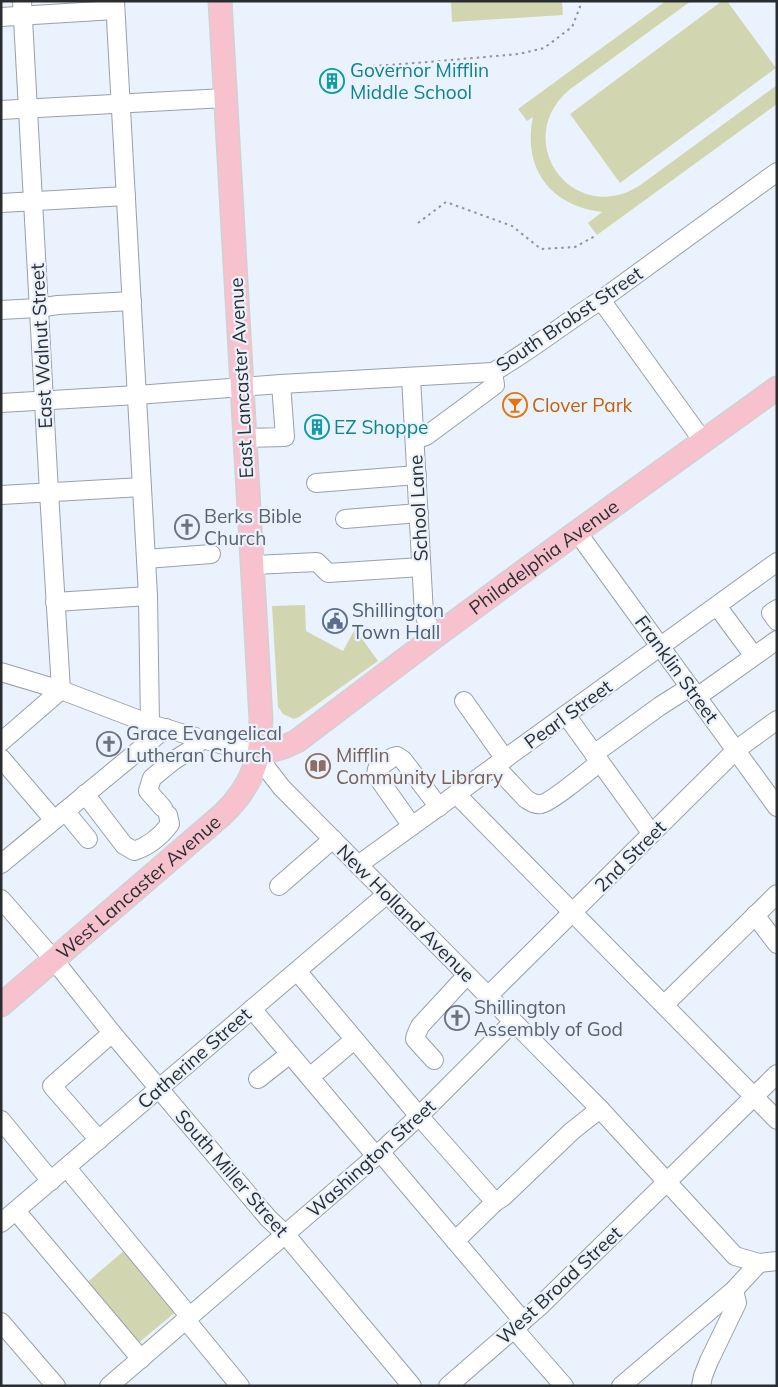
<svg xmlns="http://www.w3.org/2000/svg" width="778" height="1387" font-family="Mulish,sans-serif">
  <rect width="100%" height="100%" fill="#eaf3fd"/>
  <g fill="#d2d6b0">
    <polygon points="451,1 562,1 563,15 452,22"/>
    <path d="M 666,1 L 691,1 L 569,90 C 510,141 573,227 639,186 L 777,85 L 777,104 L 597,235 L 588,223 L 602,212 C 551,206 522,169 533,117 L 527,121 L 518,109 Z"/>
    <polygon points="722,1 727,1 776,68 620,183 570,114"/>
    <polygon points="305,605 306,631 343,651 355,629 378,661 299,717 294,719 283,714 278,707 272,606"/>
    <polygon points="126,1249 178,1310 136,1345 84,1285"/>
  </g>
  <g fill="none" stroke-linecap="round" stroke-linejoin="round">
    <defs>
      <g id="minor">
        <polyline points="115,1 148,596 150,724"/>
        <polyline points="1,17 115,10"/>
        <polyline points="1,110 225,98"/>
        <polyline points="1,203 126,196"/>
        <polyline points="601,300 703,441"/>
        <polyline points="1,310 38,308 58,305 132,301"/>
        <polyline points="411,377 424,614 433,638"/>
        <path d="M 1,403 L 137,395 L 281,384 L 493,372 C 531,351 564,323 601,300 L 777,172"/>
        <polyline points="244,438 285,437 281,384"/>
        <polyline points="415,439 426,436 495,385 493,372"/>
        <polyline points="316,483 417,475"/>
        <polyline points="1,495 142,487"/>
        <polyline points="345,519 419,513"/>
        <polyline points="577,532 777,807"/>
        <polyline points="146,559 211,554"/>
        <polyline points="252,565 317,562 328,573 421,567"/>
        <polyline points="55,602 148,596"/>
        <polyline points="717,606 754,656"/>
        <polyline points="777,609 771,613 777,621"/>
        <polyline points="1,672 61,690 150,724 220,744 258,754 268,770 282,788 600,1109 735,1256 759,1263 777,1261"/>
        <polyline points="697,697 777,640"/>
        <polyline points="464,701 505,759"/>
        <polyline points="566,715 652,834"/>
        <polyline points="1,742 61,690 49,492 22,1"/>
        <polyline points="594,754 660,706 690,687"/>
        <polyline points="1,758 54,820"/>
        <path d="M 495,766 L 526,799 C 531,802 535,805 541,804 C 550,803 590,770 600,762"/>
        <path d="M 85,794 L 124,845 L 134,851 C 149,846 161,836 170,824 L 168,815"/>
        <polyline points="456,794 777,1120"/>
        <polyline points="163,808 148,791 152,778 173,761 195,747 200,739"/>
        <polyline points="65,811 88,839"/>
        <polyline points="412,826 376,775 377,769 393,757 397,756 403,760 439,807"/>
        <polyline points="1,864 166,728"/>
        <polyline points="358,865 777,562"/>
        <polyline points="279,886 333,839"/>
        <polyline points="1,899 54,960 112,1033 268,1218 285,1234 412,1386"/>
        <polyline points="755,915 777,944"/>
        <polyline points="297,971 419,1116 495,1202"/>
        <polyline points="488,996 736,750 777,720"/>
        <polyline points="664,1005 777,894"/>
        <polyline points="252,1009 376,1156"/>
        <polyline points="434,1060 415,1039 416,1035 420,1026 467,975"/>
        <polyline points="310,1077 354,1040"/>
        <polyline points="258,1079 290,1054"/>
        <polyline points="1,1120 51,1181"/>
        <polyline points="99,1140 52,1086 112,1033"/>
        <polyline points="380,1152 523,1321"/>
        <polyline points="67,1168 190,1317"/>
        <polyline points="16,1211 141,1359"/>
        <polyline points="1,1223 387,894"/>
        <polyline points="455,1241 495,1202 503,1197 572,1131 600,1109"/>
        <polyline points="186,1320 240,1386"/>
        <polyline points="1,1322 56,1386"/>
        <polyline points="514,1329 564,1386"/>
        <polyline points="109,1386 376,1156 419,1116 513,1022"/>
        <polyline points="448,1386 539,1307 777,1074"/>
        <polyline points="621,1386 734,1290 759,1263"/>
        <polyline points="701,1386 703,1376 709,1361 737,1303 734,1290"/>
      </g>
      <g id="major">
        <path id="s1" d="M 258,754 L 284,747 L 297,741 L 433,638 L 577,532 L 777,388"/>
        <path id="s2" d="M 1,1005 L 222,815 C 239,799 253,778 258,755 C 261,743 260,731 261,719 L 220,1"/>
      </g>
    </defs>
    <use href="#minor" stroke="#98a0a9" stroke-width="20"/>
    <use href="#major" stroke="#d0d1d1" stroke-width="25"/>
    <g stroke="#8e949b" stroke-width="2" stroke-dasharray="2.5 4" stroke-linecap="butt">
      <polyline points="373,66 416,63 519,54 544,48 572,27 580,7 579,1"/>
      <polyline points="418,223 446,202 512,226 541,249 575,247 597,235"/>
    </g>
    <use href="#minor" stroke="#fff" stroke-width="18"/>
    <use href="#major" stroke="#f7c2ce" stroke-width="22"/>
  </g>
  <defs>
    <symbol id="building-ring" viewBox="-11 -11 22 22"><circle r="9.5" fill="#eaf3fd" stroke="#0f9aa8" stroke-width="1.5"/><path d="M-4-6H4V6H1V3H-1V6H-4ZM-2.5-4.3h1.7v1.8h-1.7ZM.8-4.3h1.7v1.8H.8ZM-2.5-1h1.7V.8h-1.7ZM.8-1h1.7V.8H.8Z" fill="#0f9aa8"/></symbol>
    <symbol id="bar-ring" viewBox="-11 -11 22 22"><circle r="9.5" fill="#eaf3fd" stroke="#e8710a" stroke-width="1.5"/><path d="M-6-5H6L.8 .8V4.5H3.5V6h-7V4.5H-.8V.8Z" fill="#e8710a"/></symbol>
    <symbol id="church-ring" viewBox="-11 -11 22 22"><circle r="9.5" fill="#eaf3fd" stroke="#6b7280" stroke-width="1.5"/><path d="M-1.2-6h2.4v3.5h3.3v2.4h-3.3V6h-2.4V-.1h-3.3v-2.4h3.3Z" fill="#6b7280"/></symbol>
    <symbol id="civic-ring" viewBox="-11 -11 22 22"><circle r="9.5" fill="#eaf3fd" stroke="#5c6f8a" stroke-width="1.5"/><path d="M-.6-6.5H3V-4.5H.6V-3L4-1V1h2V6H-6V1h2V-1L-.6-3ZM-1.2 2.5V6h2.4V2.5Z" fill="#5c6f8a"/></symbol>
    <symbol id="library-ring" viewBox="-11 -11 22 22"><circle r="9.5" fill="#eaf3fd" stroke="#8d6e63" stroke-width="1.5"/><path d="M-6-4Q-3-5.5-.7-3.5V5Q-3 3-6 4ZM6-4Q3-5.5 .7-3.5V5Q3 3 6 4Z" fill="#8d6e63"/></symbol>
  </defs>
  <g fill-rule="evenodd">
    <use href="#building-ring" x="318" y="67" width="28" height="28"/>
    <use href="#bar-ring" x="501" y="391" width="28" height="28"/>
    <use href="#building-ring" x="303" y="413" width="28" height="28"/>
    <use href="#church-ring" x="173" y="513" width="28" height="28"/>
    <use href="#civic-ring" x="321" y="607" width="28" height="28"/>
    <use href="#church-ring" x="95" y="730" width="28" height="28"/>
    <use href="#library-ring" x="304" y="752" width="28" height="28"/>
    <use href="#church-ring" x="443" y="1004" width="28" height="28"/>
  </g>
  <g text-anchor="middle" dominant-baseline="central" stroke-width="4.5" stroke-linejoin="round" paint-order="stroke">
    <g font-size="19" fill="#0d838f" stroke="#eaf3fd" text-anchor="start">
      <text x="350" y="70">Governor Mifflin<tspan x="350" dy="22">Middle School</tspan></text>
      <text x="334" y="427">EZ Shoppe</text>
    </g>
    <g font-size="19" fill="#292d30" stroke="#eaf3fd">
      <text transform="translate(569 319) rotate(-34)">South Brobst Street</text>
      <text transform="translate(41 346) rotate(-93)">East Walnut Street</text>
      <text transform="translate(241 378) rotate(-93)">East Lancaster Avenue</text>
      <text transform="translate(418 508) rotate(-93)">School Lane</text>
      <text stroke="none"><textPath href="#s1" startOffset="349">Philadelphia Avenue</textPath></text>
      <text transform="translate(677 669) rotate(54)">Franklin Street</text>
      <text transform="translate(568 714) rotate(-36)">Pearl Street</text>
      <text transform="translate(630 856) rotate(-45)">2nd Street</text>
      <text stroke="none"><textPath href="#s2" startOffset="181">West Lancaster Avenue</textPath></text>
      <text transform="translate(406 913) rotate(45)">New Holland Avenue</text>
      <text transform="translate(194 1058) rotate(-41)">Catherine Street</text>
      <text transform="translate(371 1158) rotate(-42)">Washington Street</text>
      <text transform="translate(232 1173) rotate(49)">South Miller Street</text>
      <text transform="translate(559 1285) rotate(-43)">West Broad Street</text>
    </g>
    <g font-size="19" fill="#c56008" stroke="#eaf3fd" text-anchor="start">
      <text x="532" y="405">Clover Park</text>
    </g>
    <g font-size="19" fill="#5b616d" stroke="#eaf3fd" text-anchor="start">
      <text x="204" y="516">Berks Bible<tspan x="204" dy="22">Church</tspan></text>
      <text x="126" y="733">Grace Evangelical<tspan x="126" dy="22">Lutheran Church</tspan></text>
      <text x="474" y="1007">Shillington<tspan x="474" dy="22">Assembly of God</tspan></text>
    </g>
    <g font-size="19" fill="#4e5e75" stroke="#eaf3fd" text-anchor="start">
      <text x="352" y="610">Shillington<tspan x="352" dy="22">Town Hall</tspan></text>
    </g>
    <g font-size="19" fill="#785e54" stroke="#eaf3fd" text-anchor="start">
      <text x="336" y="755">Mifflin<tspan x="336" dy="22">Community Library</tspan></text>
    </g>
  </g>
  <rect width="778" height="1387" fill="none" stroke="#292d30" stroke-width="5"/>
</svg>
